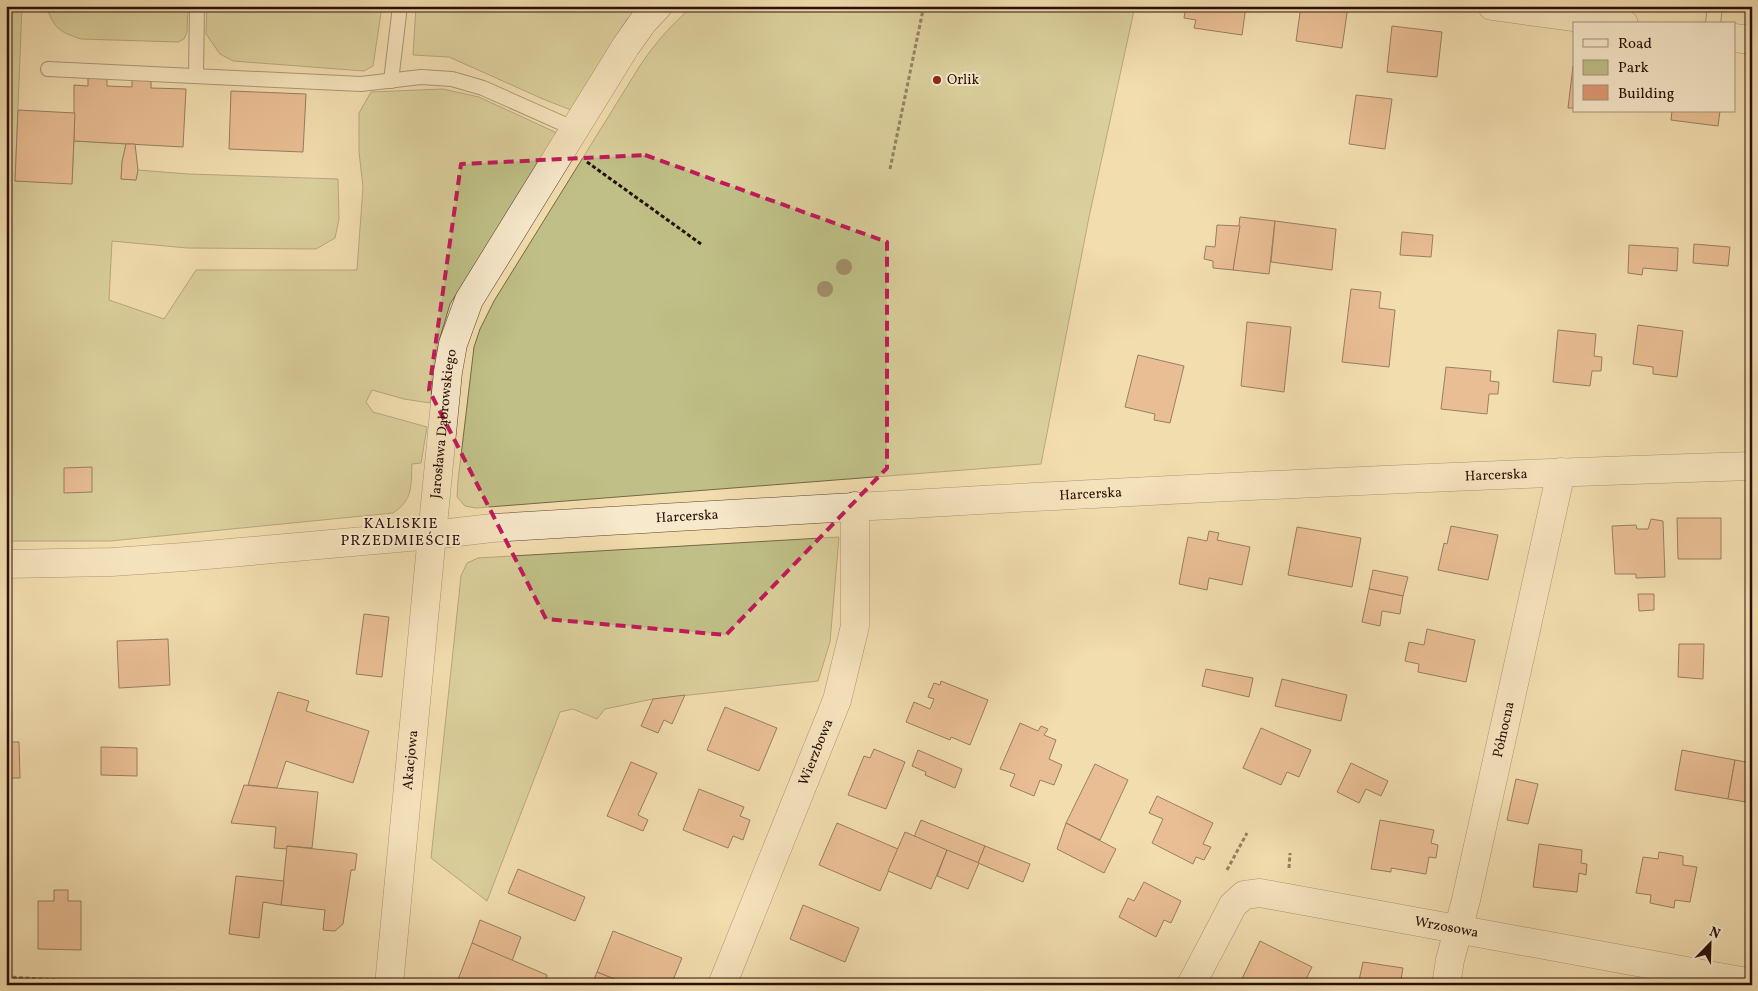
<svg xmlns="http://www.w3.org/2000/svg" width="1758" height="991" font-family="Vollkorn,serif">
  <rect width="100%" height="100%" fill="#f2ddaf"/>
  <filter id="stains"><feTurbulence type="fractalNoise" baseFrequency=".004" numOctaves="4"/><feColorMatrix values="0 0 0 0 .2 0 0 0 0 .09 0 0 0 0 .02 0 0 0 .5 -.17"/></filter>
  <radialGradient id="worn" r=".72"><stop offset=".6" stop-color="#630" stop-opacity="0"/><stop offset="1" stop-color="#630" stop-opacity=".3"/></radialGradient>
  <g fill="#bfc087" stroke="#746846">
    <path d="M 6,6 L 22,6 L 15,181 L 72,183 L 74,141 L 126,144 L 122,162 L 121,179 L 136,180 L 138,170 L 189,174 L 338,179 L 339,219 L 335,238 L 316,249 L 187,248 L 112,241 L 109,300 L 164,319 L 196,270 L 357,270 L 363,187 L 359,152 L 359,113 L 371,92 L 443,89 L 479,97 L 557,133 L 450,304 L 439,341 L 430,403 L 404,399 L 372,390 L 366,402 L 373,412 L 427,427 L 421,463 L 412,464 C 411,486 413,500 393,513 L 110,541 L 6,541 Z"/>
    <path d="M 46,6 L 188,6 L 187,32 L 184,39 L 178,42 L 81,39 C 59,32 54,28 46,6 Z"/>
    <polygon points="207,6 382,6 373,66 364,71 233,61 220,54 206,34"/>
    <polygon points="416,6 640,6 627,19 571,110 543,99 449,57 413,55"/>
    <path d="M 693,6 L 1135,6 L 1089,217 L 1041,464 L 476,508 L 465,506 L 457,497 L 458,481 L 474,347 L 480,329 L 494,301 L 641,64 C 656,42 673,23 693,6 Z"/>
    <polygon points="839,537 830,642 818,681 653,699 605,709 597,719 573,709 560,712 487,901 431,858 461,576 467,563 478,558"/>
  </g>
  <g fill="#df9973" stroke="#2a0f05">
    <polygon points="1186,6 1246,6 1242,35 1194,28 1196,20 1184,18"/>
    <polygon points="1301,6 1348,6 1342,48 1296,41"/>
    <polygon points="1392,26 1442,32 1437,77 1387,72"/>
    <polygon points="1573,66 1574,66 1574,108 1568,108"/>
    <polygon points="88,78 107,78 107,86 132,87 132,79 151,80 151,88 186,89 183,147 74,141 74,85 88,86"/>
    <polygon points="231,91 306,94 303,152 229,149"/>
    <polygon points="1356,95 1392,99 1385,149 1349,144"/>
    <polygon points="18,110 75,113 72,184 15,181"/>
    <polygon points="1672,111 1720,111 1718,126 1671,120"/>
    <polygon points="126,144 135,144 138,170 136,180 121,179 122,162"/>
    <polygon points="1240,217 1275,221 1269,274 1233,270"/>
    <polygon points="1275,221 1336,229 1332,270 1271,262"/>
    <polygon points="1217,225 1240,226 1233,270 1213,268 1213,261 1204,259 1206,246 1215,247"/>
    <polygon points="1402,232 1433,235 1431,257 1400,255"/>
    <polygon points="1694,244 1730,247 1728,266 1693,263"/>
    <polygon points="1629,245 1678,248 1677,271 1643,268 1642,275 1628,273"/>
    <polygon points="1351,289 1381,292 1379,308 1395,310 1389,367 1342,362"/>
    <polygon points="1247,322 1291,327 1284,392 1241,386"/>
    <polygon points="1638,325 1683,331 1677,377 1653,374 1653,367 1633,364"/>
    <polygon points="1558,330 1596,334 1594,356 1602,357 1601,371 1592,371 1590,386 1553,382"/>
    <polygon points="1138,355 1184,366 1170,423 1154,420 1155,414 1125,407"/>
    <polygon points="1446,367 1491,371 1490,381 1499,382 1498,394 1489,394 1487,414 1441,409"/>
    <polygon points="92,467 92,492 64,493 64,468"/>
    <polygon points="1677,518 1721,518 1721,559 1678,559"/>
    <polygon points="1651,519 1663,521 1665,577 1636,578 1636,574 1615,574 1612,526 1636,525 1637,529 1648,529"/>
    <polygon points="1451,526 1498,535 1488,580 1438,570 1444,543 1447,544"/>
    <polygon points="1297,527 1361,538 1352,587 1288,575"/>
    <polygon points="1209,531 1219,533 1217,540 1250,547 1242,585 1209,578 1207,590 1179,584 1188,537 1207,541"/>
    <polygon points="1373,570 1408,577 1403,596 1369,589"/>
    <polygon points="1369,589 1403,596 1400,614 1382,611 1380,626 1362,622"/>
    <polygon points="1638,594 1654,594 1654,610 1639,611"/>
    <polygon points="364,614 389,617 382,677 356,674"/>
    <polygon points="1427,629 1475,640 1466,682 1418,672 1419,664 1405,661 1409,642 1424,645"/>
    <polygon points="168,639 170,685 119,688 117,641"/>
    <polygon points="1679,644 1704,644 1703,679 1678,677"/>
    <polygon points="1206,669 1253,678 1249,697 1202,686"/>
    <polygon points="1282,679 1347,695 1341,721 1275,706"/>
    <polygon points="941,681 988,700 970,745 951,737 950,740 906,722 914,702 930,709 934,699 928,697 934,683 940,685"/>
    <polygon points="278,692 309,701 306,711 369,731 353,783 286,761 277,788 248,785"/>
    <polygon points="685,695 672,724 664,720 658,733 641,726 653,699"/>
    <polygon points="725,707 777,728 759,771 707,750"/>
    <polygon points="1020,723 1038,731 1041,726 1048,729 1044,735 1056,740 1049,759 1062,765 1054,785 1040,780 1034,796 1010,786 1015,774 1000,769"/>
    <polygon points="1261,728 1311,750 1299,777 1287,772 1281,785 1243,768"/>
    <polygon points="6,742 19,742 20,778 6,778"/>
    <polygon points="101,747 137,748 137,776 101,775"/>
    <polygon points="874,749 905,762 886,809 848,795 864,756 870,758"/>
    <polygon points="918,750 962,769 955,788 925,775 926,772 912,766"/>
    <polygon points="1682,750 1735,760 1728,799 1675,790"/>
    <polygon points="1735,760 1752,763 1752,803 1728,799"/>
    <polygon points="631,762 657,773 638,815 648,820 643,831 607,816"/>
    <polygon points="1351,763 1388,781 1381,796 1366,789 1359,803 1337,792"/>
    <polygon points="1095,764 1128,780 1100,840 1066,823"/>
    <polygon points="1516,779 1538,784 1528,824 1507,820"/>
    <polygon points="244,785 318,792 312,848 287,846 287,849 274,848 276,827 231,823"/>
    <polygon points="699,789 744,807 740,816 750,820 743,840 733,836 728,848 683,830"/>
    <polygon points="1157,796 1213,823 1203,844 1211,847 1204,860 1196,857 1193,864 1152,843 1163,819 1149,813"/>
    <polygon points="921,820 985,846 978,863 914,837"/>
    <polygon points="1380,820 1434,830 1431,843 1438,845 1436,858 1429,857 1426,874 1391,868 1391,872 1371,869"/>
    <polygon points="837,823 898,849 880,891 819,865"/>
    <polygon points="1066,823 1116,849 1104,873 1057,849"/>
    <polygon points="905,832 947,850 931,889 888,871"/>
    <polygon points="1539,844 1582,850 1581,863 1587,864 1586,875 1579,873 1577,892 1533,887"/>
    <polygon points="287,846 353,853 357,854 355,870 351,870 343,924 335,931 323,930 325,910 281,905"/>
    <polygon points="985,846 1030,864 1023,882 978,863"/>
    <polygon points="947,850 979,863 968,889 937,876"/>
    <polygon points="1659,852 1683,856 1683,865 1697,867 1690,902 1675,900 1674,908 1650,903 1651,895 1636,893 1643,857 1658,859"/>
    <polygon points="518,869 585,897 575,921 508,893"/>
    <polygon points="236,876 284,881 281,905 263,902 259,938 229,934"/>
    <polygon points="1144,882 1181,901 1171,923 1164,920 1156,937 1119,917 1128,898 1134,901"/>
    <polygon points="54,890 68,890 68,901 81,901 81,950 38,949 38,901 54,901"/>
    <polygon points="803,905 859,928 845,962 790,939"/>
    <polygon points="480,920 521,937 512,961 472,943"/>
    <polygon points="613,931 682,958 671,985 629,985 597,972"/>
    <polygon points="1260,941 1312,967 1303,985 1239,985"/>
    <polygon points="472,943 547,975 546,985 456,985"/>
    <polygon points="1363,962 1403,968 1400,985 1358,985"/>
    <polygon points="597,972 629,985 592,985"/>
  </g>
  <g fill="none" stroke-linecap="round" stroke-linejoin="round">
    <defs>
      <g id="lane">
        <polyline points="1713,24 1715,6"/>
        <polyline points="48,69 361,84 421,77 452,79 483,88 575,129"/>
        <polyline points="196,76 197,6"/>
        <polyline points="391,81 400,6"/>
      </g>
      <g id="street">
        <polyline points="1492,6 1624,24"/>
        <polyline points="1734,38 1752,40"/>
        <path id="s1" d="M 6,564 L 112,562 L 184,557 L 432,535 L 448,372 L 453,344 L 469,300 L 626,46 L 643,22 L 658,6"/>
        <path id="s2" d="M 389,985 L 432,535 L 492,528 C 911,503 1331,479 1752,466"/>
        <path id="s3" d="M 722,985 L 837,700 L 855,626 L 855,506"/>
        <path id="s4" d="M 1191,985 L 1233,905 L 1244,895 L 1260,893 L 1752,983"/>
        <path id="s5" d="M 1446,985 L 1450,960 L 1466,900 L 1561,472"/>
      </g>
    </defs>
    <use href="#lane" stroke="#5c4230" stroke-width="16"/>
    <use href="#street" stroke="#5c4230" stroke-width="29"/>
    <g stroke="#2a0f05" stroke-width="3" stroke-dasharray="4 2.5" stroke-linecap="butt">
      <polyline points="587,162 701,244"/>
      <polyline points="890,169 923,10 921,6"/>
      <polyline points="1289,868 1290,853"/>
      <polyline points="1227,870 1247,833"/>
      <polyline points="6,977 148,985"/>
    </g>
    <use href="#lane" stroke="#f7e9cb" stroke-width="14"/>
    <use href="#street" stroke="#f7e9cb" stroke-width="28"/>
  </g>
  <g fill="#a18e6a">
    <circle cx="844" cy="267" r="8"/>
    <circle cx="825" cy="289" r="8"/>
  </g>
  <path d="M0 0H1758V991H0ZM 645,155 L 887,242 L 887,468 L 726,635 L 546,619 L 429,390 L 461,164 Z" fill="#f2ddaf" fill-opacity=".55" fill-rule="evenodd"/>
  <path fill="none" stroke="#c2185b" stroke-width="4" stroke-dasharray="10 6" stroke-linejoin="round" d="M 645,155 L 887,242 L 887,468 L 726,635 L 546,619 L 429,390 L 461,164 Z"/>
  <circle fill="#8f2418" stroke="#f7e9cb" stroke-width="2" cx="937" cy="80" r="5"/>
  <g text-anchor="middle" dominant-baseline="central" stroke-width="4" stroke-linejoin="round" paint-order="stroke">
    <g font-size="14" fill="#2a0f05" stroke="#f7e9cb" text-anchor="start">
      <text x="947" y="80">Orlik</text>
    </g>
    <g font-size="14" fill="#2a0f05" stroke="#f7e9cb">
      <text stroke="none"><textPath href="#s1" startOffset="539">Jarosława Dąbrowskiego</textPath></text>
      <text stroke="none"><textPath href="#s2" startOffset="1518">Harcerska</textPath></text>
      <text stroke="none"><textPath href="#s2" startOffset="1112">Harcerska</textPath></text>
      <text stroke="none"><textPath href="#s2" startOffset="708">Harcerska</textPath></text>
      <text stroke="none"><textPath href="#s5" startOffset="262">Północna</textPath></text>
      <text stroke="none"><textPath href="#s3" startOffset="251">Wierzbowa</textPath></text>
      <text stroke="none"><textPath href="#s2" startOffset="226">Akacjowa</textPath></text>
      <text stroke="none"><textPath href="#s4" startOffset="311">Wrzosowa</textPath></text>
    </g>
    <g font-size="15" letter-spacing="1" fill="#2a0f05" stroke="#f7e9cb">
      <text x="401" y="524">KALISKIE<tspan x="401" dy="17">PRZEDMIEŚCIE</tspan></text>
    </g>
  </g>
  <rect width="1758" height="991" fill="none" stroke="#f2ddaf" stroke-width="25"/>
  <rect x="8" y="8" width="1743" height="976" fill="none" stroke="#2a0f05" stroke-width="2.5"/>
  <rect x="12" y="12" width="1733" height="966" fill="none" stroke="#2a0f05"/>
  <rect x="1573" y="22" width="162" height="90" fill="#f7e9cb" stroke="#a5927c"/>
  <rect x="1583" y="39" width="25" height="8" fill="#f7e9cb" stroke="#a5927c"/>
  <text x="1618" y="48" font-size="15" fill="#2a0f05">Road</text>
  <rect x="1583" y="60" width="25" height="15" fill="#bfc087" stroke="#a5927c"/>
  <text x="1618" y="72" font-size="15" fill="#2a0f05">Park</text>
  <rect x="1583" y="85" width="25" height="15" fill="#df9973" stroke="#a5927c"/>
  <text x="1618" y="98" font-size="15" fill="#2a0f05">Building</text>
  <g transform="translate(1710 944) rotate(23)" stroke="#f7e9cb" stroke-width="4" paint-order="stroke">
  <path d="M0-4L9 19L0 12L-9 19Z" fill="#2a0f05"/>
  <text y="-8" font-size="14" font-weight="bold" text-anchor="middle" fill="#2a0f05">N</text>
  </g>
  <rect width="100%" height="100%" filter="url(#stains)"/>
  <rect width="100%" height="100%" fill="url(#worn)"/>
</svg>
